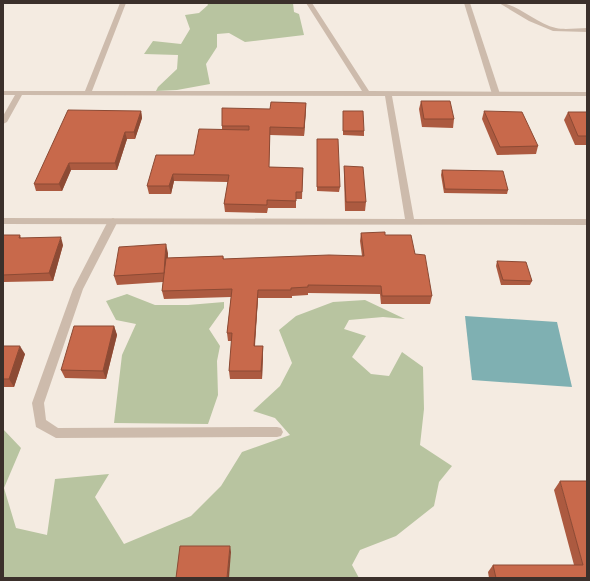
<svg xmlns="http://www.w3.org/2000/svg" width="590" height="581" font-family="'DM Sans',sans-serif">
  <rect width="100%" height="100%" fill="#f4ebe1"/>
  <g fill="#b8c4a0">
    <polygon points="207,3 293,3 294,12 299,14 304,35 245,42 229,33 217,34 217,47 206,64 210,84 177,90 156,91 158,87 177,69 178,55 144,54 153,41 181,44 190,29 185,15 199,13 208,5"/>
    <polygon points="127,294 155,305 188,305 224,302 224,308 209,329 220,346 217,361 218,395 208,424 114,423 122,355 136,324 116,320 106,301"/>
    <polygon points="365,300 405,319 383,317 349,320 344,329 366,336 352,357 371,374 389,376 402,352 423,367 424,409 420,445 452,466 439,482 434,506 396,536 360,550 352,565 359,578 3,578 3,429 21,448 4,488 16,528 47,535 55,479 109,474 95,497 124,544 191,516 221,486 242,452 290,435 275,418 253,411 280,386 292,363 279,330 296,316 333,302"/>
  </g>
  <polygon fill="#7fb0b2" points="465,316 557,322 572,387 472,380"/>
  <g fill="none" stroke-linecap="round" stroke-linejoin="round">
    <g fill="#cdbbac" fill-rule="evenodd">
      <polygon points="464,3 470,3 500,94 499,96 493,96 492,94"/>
      <path d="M 499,3 C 517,3 536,24 556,28 C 565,30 577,28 587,28 L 587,32 L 553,31 L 529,21 Z"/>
      <polygon points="113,218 118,221 83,289 44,403 46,420 58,428 277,427 281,428 283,432 281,436 277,437 56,438 36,427 32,403 73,289 108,221"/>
    </g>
    <polygon fill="#cdbbac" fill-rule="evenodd" points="120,3 126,3 92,91 362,91 306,3 312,3 369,91 587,92 587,96 392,96 414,219 587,219 587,225 3,224 3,218 405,219 385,96 22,95 7,122 3,124 3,116 15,95 3,95 3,91 85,91"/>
  </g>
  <g fill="#ac5a40">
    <polygon points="421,101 454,119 453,128 422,127 419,109"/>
    <polygon points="306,103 304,136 270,135 269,167 303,168 302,199 296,199 296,208 268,208 267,213 225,212 224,204 228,182 174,181 171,194 149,194 147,186 194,155 222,130 222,126"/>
    <polygon points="141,111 142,118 135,139 127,139 117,170 71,170 62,191 36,191 34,184"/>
    <polygon points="343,111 364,131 364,136 343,135"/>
    <polygon points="484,111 538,146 536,154 497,155 482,119"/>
    <polygon points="568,112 587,112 587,145 575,145 564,120"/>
    <polygon points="317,139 340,187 339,192 317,191"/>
    <polygon points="344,166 366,202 365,211 345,211 344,175"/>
    <polygon points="442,170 508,190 507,194 444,193 441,175"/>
    <polygon points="361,233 385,235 415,254 432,296 430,304 381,304 380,294 308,293 308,295 292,296 292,298 258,298 255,346 263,346 263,354 262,379 230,379 229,371 232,341 228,341 227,333 231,297 164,299 162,291 163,282 117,285 114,276 168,253 168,258 223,256 224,259 362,256 360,241"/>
    <polygon points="3,235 20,235 21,238 63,245 53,281 4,282 3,286"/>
    <polygon points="497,261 532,281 530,285 501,285 496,266"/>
    <polygon points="114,326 117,335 106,379 65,378 61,370"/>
    <polygon points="3,346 25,354 14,387 3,387"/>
    <polygon points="560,481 587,578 489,578 488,572 493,565 574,565 554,490"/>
  </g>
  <g fill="#8c4a34">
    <polygon points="306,103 306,111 304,136 304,128"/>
    <polygon points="141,111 142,118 135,139 134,132"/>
    <polygon points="125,132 127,139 117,170 115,163"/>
    <polygon points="69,163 71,170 62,191 59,184"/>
    <polygon points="173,174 174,181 171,194 169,186"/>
    <polygon points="61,237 63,245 53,281 49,273"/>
    <polygon points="166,244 168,253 166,282 164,273"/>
    <polygon points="258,290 258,298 254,354 254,346"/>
    <polygon points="114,326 117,335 106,379 103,371"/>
    <polygon points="20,346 25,354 14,387 9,379"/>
    <polygon points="263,346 263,354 262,379 261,371"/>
    <polygon points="230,546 231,552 229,578 227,578"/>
  </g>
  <g fill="#c8694b" stroke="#8c4a34">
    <polygon points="421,101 450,101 454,119 424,119"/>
    <polygon points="271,102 306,103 304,128 270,127 269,167 303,168 302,192 296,192 296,201 267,200 267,205 224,204 229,175 173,174 169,186 147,186 156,155 194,155 199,129 249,130 249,126 222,126 222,108 270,109"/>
    <polygon points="68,110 141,111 134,132 125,132 115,163 69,163 59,184 34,184"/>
    <polygon points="343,111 363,111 364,131 343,131"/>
    <polygon points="484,111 522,112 538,146 500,147"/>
    <polygon points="568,112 587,112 587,136 578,136"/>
    <polygon points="317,139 338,139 340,187 317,187"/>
    <polygon points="344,166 363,167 366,202 346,202"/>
    <polygon points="442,170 503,171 508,190 445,189"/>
    <polygon points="385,232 385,235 411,235 415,254 425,255 432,296 382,296 381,286 308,285 308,287 291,288 291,290 258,290 254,346 263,346 261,371 229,371 232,333 227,333 232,289 162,291 166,258 223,256 223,259 329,255 364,256 361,233"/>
    <polygon points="3,235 20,235 19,238 61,237 49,273 3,275"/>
    <polygon points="166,244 164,273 114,276 119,247"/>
    <polygon points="497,261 526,262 532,281 503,280"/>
    <polygon points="74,326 114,326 103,371 61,370"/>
    <polygon points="3,346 20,346 9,379 3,379"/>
    <polygon points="560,481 587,481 587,578 496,578 493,565 583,565"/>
    <polygon points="180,546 230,546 227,578 176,578"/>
  </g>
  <rect width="590" height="581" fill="none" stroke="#3b302b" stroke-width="8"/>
</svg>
